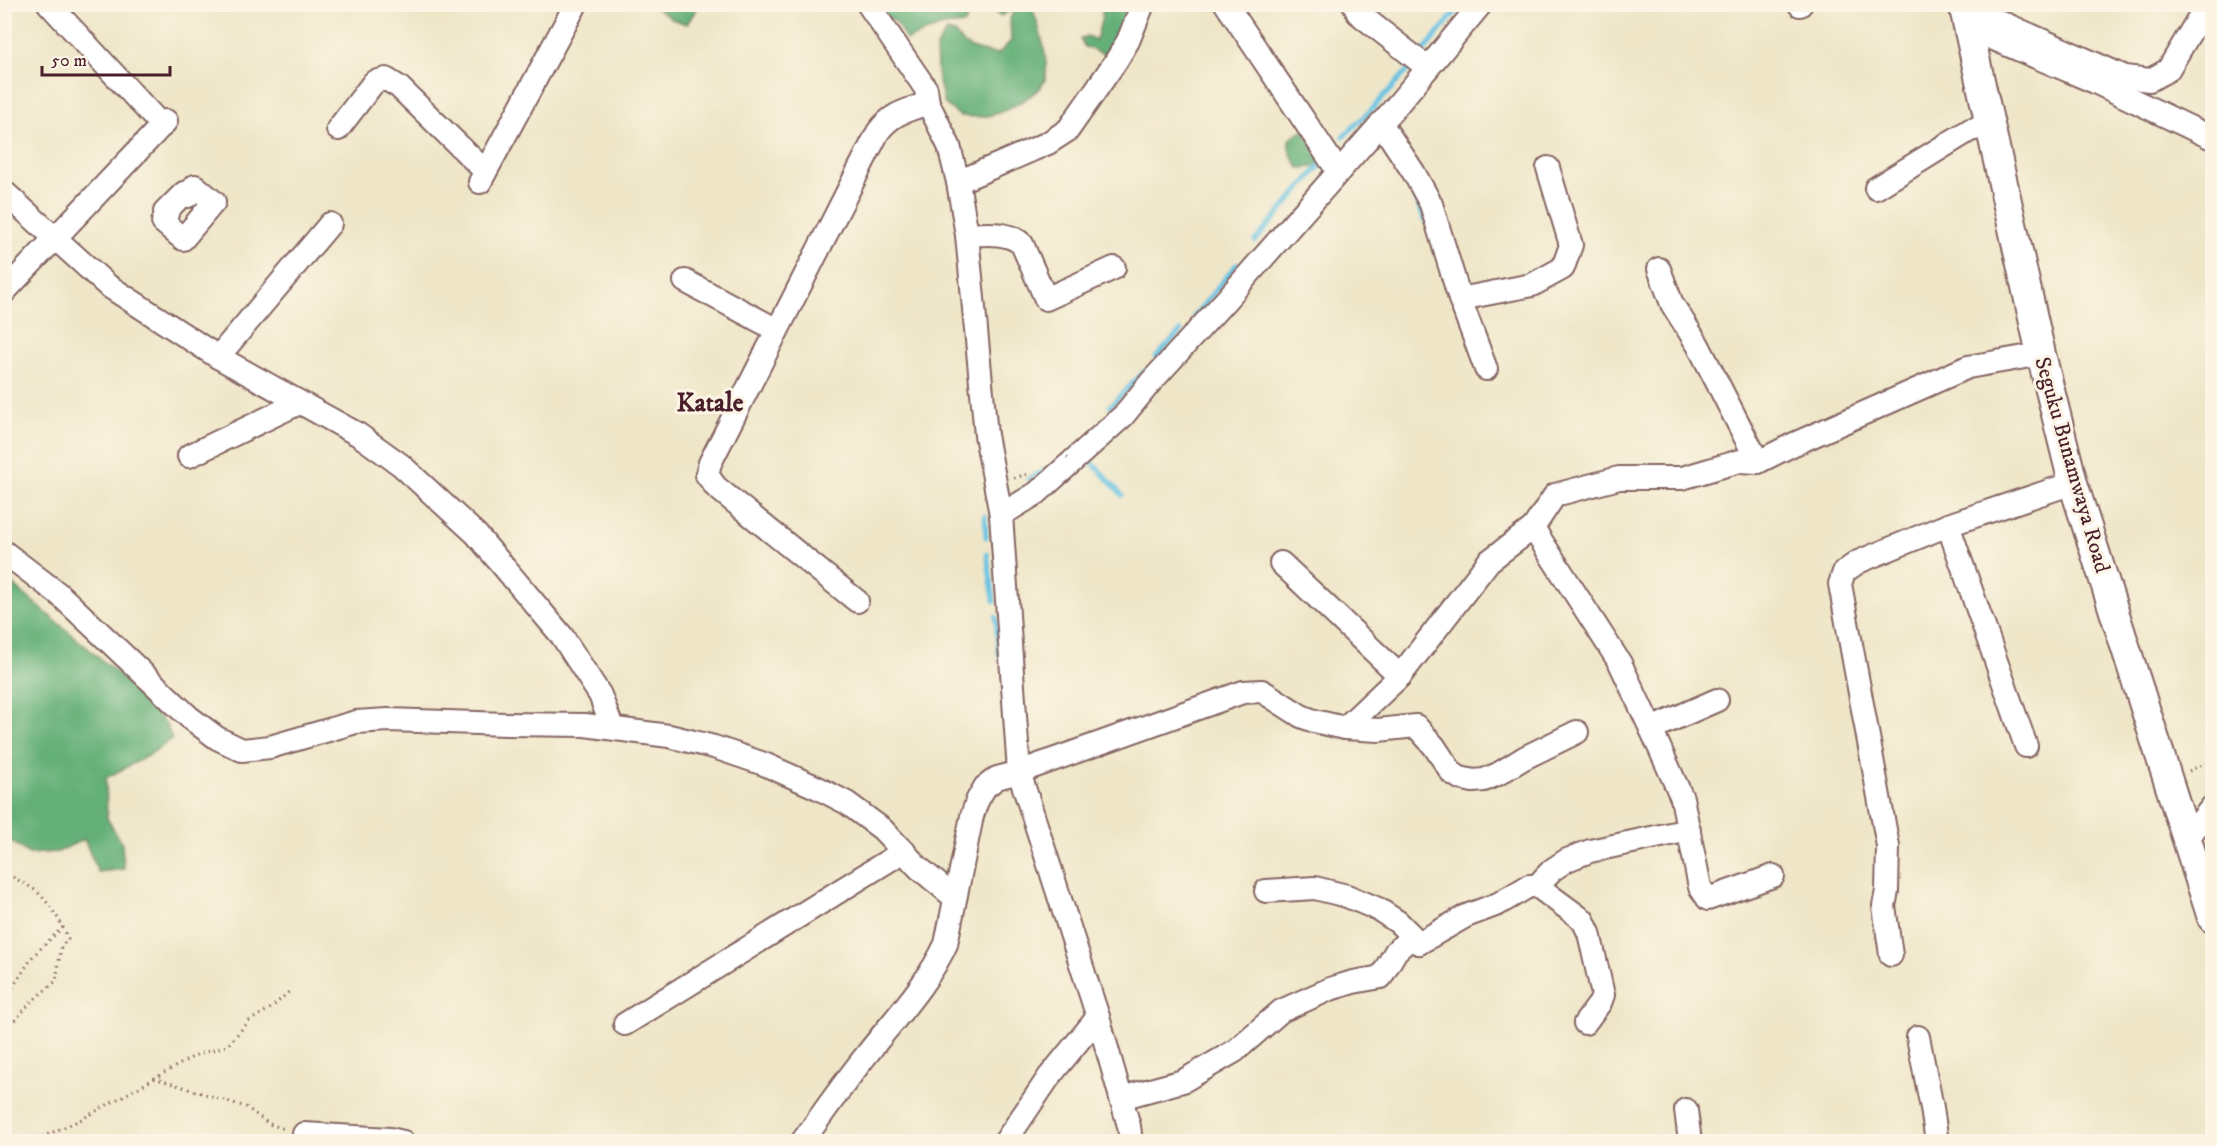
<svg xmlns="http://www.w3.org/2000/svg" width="2217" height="1146" font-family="'IM FELL DW Pica',serif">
  <rect width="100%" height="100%" fill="#fcf5e5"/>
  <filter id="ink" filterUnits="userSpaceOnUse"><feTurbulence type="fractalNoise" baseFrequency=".0167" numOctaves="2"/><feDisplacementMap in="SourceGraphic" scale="12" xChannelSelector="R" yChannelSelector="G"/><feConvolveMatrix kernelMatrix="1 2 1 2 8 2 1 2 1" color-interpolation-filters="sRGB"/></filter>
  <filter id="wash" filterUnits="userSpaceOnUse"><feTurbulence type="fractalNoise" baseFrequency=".008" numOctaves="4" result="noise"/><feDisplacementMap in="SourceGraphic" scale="24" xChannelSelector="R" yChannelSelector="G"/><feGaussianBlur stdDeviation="1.35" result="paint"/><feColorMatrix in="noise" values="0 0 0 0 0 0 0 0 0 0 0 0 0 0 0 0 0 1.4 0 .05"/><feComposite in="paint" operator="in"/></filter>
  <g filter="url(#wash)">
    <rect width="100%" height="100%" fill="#efe6c8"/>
    <g fill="#65b078" stroke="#586852" stroke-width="1.5">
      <polygon points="653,5 653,4 699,5 687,24 672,19"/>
      <polygon points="873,5 982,5 970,9 965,24 942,26 906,40 896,22 876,12"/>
      <polygon points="987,5 1020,5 1001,16"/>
      <polygon points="1102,5 1125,5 1124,19 1117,46 1106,55 1085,47 1080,39 1087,36 1096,40 1102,17"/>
      <path d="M 1031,6 C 1038,21 1050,62 1045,79 C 1041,94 1003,113 988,116 C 979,118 969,116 960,116 L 944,103 L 937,73 L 936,47 L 947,31 L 955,33 C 964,50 980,51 998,54 L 1011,41 L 1010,18 L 1018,7 Z"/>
      <path d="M 1303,131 L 1324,160 L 1314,167 L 1299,168 C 1289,153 1281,138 1303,131 Z"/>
      <polygon points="5,578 116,672 166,724 172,739 149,755 106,778 107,818 122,844 124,869 98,872 84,839 58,852 29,854 5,837"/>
    </g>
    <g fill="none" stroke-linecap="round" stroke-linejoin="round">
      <g stroke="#65c2e3" stroke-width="5">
        <polyline points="1421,54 1462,4"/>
        <polyline points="911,116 923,120 929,126"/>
        <polyline points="1343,137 1373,108 1411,67"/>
        <polyline points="1414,195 1425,220"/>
        <polyline points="1255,241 1324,161"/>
        <polyline points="1194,316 1237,264"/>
        <polyline points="1156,357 1181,331"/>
        <polyline points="1110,406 1145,371"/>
        <polyline points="1086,459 1088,458 1122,495"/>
        <polyline points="1028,479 1051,467"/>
        <polyline points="985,516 986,537"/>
        <polyline points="987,554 994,601"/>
        <polyline points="996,617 999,654"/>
      </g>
    </g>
  </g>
  <g filter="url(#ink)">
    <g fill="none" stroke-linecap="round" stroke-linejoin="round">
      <defs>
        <g id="minor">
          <polyline points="49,4 162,126"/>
          <polyline points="868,4 926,89 928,103 949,146 958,182 967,235 986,435 1001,515 1019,772 1098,1017 1129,1126 1131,1142"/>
          <polyline points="1226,4 1338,171"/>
          <polyline points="1354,4 1358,13 1428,68"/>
          <polyline points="1800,5 1801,4"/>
          <polyline points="1987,16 2125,77 2150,80 2168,70 2207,4"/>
          <polyline points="1968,28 2095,82 2212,138"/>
          <polyline points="1381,123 1414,173 1431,204 1460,299 1486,369"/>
          <polyline points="338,129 374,82 386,79 399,87 485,171"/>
          <polyline points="480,182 576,4"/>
          <polyline points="958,182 1048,143 1068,130 1116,61 1128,41 1143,4"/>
          <polygon points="195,186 214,202 183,239 163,222 167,214 165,212 184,193 188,196"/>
          <polyline points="1876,188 1970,130 1989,126"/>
          <polyline points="4,192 107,285 218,357 359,435 401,465 476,534 562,636 600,695 612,727"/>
          <path d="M 967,235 C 984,234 1008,231 1022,244 L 1046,299 L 1114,268"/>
          <polyline points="1659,269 1672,304 1698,345 1758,462"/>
          <polyline points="685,281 777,330"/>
          <polyline points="4,292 166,121"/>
          <polyline points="1460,299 1532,285 1563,268 1571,245 1548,168"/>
          <polyline points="218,357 330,224"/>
          <polyline points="189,456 299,403"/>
          <polyline points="1001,515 1037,493 1123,416 1150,383 1225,301 1393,110 1481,4"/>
          <polyline points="1948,525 2026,746"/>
          <polyline points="1533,528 1620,663 1651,729 1717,700"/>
          <polyline points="4,552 60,595 189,717 217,738 242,750 270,747 356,722 388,720 506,724 585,725 669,736 714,747 764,764 818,788 847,803 882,829 919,868 955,898"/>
          <polyline points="1281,563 1400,676"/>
          <path d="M 857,601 L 716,487 L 707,475 L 710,463 L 878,132 C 892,113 906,111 928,103"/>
          <polyline points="1345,728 1378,730 1416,726 1434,746 1452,773 1460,778 1473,781 1484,780 1498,774 1524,758 1577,732"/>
          <polyline points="1651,729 1682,798 1700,887 1708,899 1773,876"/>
          <polyline points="2187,839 2212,807"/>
          <polyline points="1537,886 1583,920 1589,933 1603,995 1600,1003 1585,1023"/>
          <polyline points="1266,891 1315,888 1347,896 1378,909 1398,922 1419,943"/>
          <polyline points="1891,955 1884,906 1887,891 1888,846 1840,584 1844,572 1858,562 1948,525 2073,483"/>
          <polyline points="625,1024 904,851"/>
          <polyline points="1918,1037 1932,1108 1937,1142"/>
          <polyline points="1121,1098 1183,1081 1235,1051 1281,1011 1330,989 1353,982 1381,977 1396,951 1411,938 1419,943 1466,916 1498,904 1529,886 1537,886 1552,870 1567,860 1590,851 1689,830"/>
          <polyline points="1686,1110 1690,1142"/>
          <polyline points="304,1134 390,1139 403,1142"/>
          <path d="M 802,1142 C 824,1112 845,1081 868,1053 C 895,1018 927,985 946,944 L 972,816 L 977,801 L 985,787 L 997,778 L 1019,772 L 1243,692 L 1262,691 L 1301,716 L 1314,721 L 1345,728 L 1400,676 L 1489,561 L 1533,528 L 1555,495 L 1619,478 L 1682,478 L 1740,461 L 1758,462 L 1792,445 L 1968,367 L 2041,354"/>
          <polyline points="1005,1142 1049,1077 1098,1017"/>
        </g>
        <polyline id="major" points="1963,4 2041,354 2073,483 2212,918"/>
      </defs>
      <use href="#minor" stroke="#846562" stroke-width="26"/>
      <use href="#major" stroke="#846562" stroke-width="32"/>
      <g stroke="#846562" stroke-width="3" stroke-dasharray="1.5 4.5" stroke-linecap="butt">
        <polyline points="1014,478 1027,474"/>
        <polyline points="2189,771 2212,760"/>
        <path d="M 4,869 C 12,878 22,882 32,888 C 46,897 63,924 68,939 L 61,947 L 56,981 L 31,1002 L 4,1033"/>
        <polyline points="4,996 9,993 33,956 64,926"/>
        <polyline points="154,1078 246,1107 269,1124 285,1129"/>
        <polyline points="31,1142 82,1119 198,1054 227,1046 249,1021 271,1008 291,990"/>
        <polyline points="274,1142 287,1138"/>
      </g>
      <use href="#minor" stroke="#fff" stroke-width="22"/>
      <use href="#major" stroke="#fff" stroke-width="28"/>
      <polyline stroke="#846562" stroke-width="3" stroke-dasharray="1.5 4.5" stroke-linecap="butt" points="1062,454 1068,458"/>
    </g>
  </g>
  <g text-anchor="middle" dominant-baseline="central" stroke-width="6" stroke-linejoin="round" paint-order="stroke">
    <g font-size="22" fill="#4a1f2b" stroke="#fcf5e5">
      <text transform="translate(2072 465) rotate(74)">Seguku Bunamwaya Road</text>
    </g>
    <g font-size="26" font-weight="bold" fill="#4a1f2b" stroke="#fcf5e5">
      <text x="710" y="403">Katale</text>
    </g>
  </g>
  <rect width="2217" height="1146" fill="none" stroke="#fcf5e5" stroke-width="24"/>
  <path d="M42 66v9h128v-9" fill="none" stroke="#4a1f2b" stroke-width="3"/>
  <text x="51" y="66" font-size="18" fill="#4a1f2b" stroke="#fcf5e5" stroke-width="4.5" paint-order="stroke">50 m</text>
</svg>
